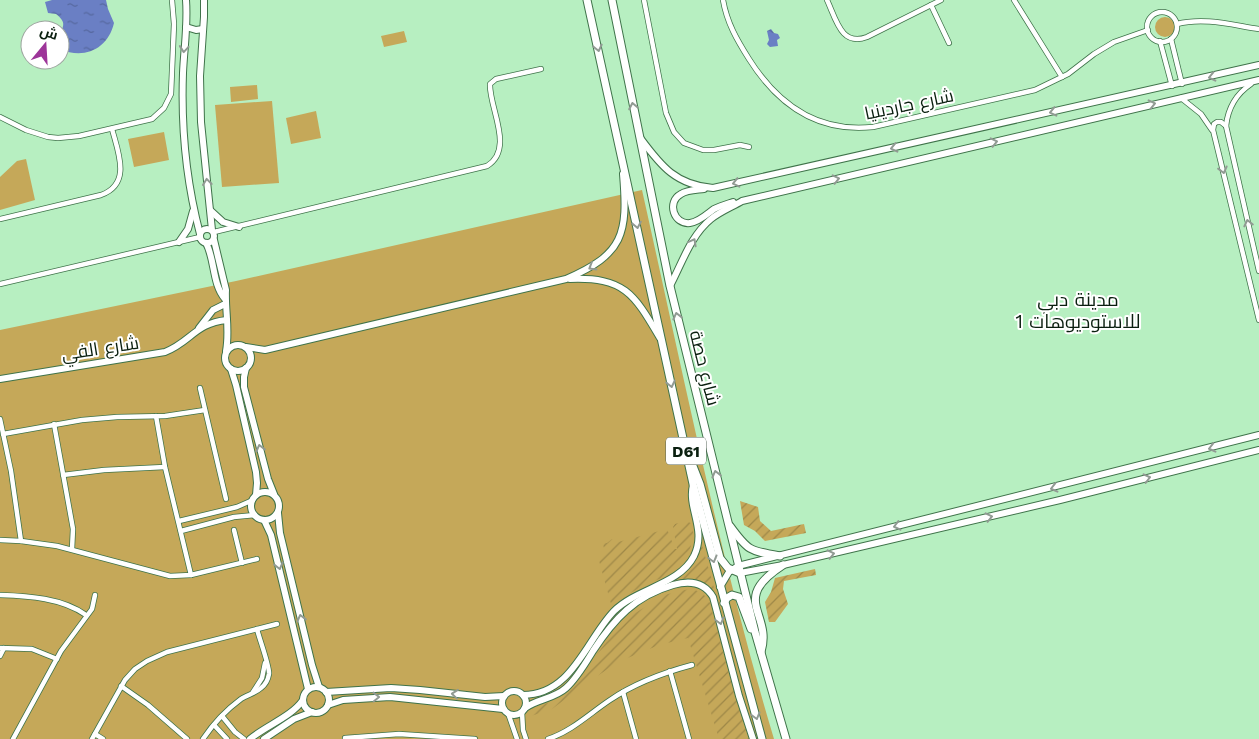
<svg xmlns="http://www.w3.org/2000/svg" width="1259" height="739" font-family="'Work Sans',Cairo,sans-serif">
  <defs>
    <pattern id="garden-furrows" width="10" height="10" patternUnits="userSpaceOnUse" patternTransform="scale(1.25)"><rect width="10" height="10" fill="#c5a859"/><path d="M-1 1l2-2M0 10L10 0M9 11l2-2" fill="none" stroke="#9e8848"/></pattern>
    <pattern id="water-ripples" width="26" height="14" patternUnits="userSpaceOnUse" patternTransform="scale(1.25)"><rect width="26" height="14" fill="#6a7fc4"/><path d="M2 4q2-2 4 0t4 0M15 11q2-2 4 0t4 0" fill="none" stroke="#55679e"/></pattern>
  </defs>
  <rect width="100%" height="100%" fill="#b7efc1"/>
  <g fill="#c5a859">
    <circle cx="1165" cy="27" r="10"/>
    <polygon points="404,31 407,42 384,47 381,36"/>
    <polygon points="257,85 258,99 231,102 230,87"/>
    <polygon points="272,101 279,183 222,187 215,105"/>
    <polygon points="316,111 321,138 291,144 286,118"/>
    <polygon points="164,132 169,160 134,167 128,139"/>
    <polygon points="26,159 35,200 0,210 0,177 17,161"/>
    <path d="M 642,190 C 683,373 720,559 774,739 L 0,739 L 0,330 L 236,281 Z"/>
  </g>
  <g fill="url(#garden-furrows)">
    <polygon points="740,501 758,507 760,521 771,531 804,524 806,533 765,541 755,531 744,525"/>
    <path d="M 686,521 L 693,524 C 694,543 688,565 670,574 C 661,579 650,582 641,587 C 631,592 622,600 611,604 L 598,557 L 604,549 L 603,543 L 607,543 L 612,539 L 618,542 L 667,529 L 675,549 L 677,549 L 673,527 L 675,524 Z"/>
    <path d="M 702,545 L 716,595 C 706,582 695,575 678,581 L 678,579 L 694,563 Z"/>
    <polygon points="815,569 816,575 784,581 783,589 788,604 775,622 769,622 765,602 771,592 775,578"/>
    <path d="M 689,589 C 698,590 706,594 710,603 L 730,678 L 749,739 L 719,739 L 688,638 L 659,645 L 618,662 L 584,685 L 552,709 L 528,717 L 528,711 L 557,699 L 574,685 L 622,621 L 655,601 L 668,594 Z"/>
  </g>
  <g fill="url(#water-ripples)">
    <path d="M 52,0 L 106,0 L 108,9 L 114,23 C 108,49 84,60 60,49 C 60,45 59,40 60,36 C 63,25 67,23 56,14 L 48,13 L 45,2 Z"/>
    <polygon points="771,29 774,33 778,34 780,38 777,40 778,46 770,47 767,44 769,40 767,31"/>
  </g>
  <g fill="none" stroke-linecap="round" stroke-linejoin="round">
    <defs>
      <g id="street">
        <polyline points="644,0 666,113 674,132 684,143 703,150 714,150 740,145 749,147"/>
        <path d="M 723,0 C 727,23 737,40 749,59 C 778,105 817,133 873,127 L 1035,90 L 1068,74 L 1094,54 L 1114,42 L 1148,30"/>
        <path d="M 827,0 C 836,19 841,47 867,37 L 941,0"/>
        <polyline points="1014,0 1062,77"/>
        <polyline points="931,5 949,43"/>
        <circle cx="1162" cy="27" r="15"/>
        <path d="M 1177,24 C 1204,17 1232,25 1259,29"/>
        <polyline points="1171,39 1182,84"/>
        <polyline points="1160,41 1172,86"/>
        <polyline points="1181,98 1201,114 1212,130"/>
        <polyline points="0,117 26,130 48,137 58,138 79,136 152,119 164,108 171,94 174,24 172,0"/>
        <path d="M 1226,126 C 1228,108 1236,94 1251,84"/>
        <path d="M 0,219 L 101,195 C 132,184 118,152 112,129"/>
        <path d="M 214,232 L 487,166 C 515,149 489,108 490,84 L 496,79 L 541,69"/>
        <polyline points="1259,271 1226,126 1221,122 1217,122 1214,124 1213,130 1259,320"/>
        <polyline points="0,284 200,237"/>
        <polyline points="200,388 226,499"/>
        <polyline points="156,416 165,467 191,575"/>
        <polyline points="0,419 11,471 21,541"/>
        <polyline points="54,424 73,529 72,549"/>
        <polyline points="3,434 82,420 117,417 165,416 205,410"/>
        <polyline points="63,475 104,470 165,467"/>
        <polyline points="179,521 237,507 253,500"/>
        <polyline points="234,530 242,563"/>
        <polyline points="181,531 234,517 255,515"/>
        <polyline points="0,540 21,541 57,546 170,576 191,575 257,559"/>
        <path d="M 0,595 C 29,596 62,598 86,615"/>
        <polyline points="0,648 32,649 57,659"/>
        <polyline points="0,656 4,648"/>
        <polyline points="670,671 689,739"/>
        <polyline points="121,686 148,705 187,739"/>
        <polyline points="253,692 262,678 265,663"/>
        <polyline points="623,692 636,739"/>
        <polyline points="522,712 523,730 526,739"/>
        <polyline points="508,713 517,739"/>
        <polyline points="222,716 235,732 244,739"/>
        <polyline points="214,725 227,739"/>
        <polyline points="95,734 103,739"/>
        <polyline points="345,738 399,734 475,739"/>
        <polyline points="13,739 61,651 92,609 95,595"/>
        <polyline points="92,739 125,680 135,669 147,661 167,652 277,624"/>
        <path d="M 203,739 C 213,724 226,710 241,699 C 247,695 256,693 261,688 C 265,685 268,680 269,674 C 270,667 259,638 257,629"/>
        <path d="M 548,739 C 572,731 589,714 610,700 C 635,683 662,673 692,665"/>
      </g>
      <g id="secondary">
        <path d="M 186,0 C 188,25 184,49 183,73 C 181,128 186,181 200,234"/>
        <polyline points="204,0 204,17 200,76 201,122 212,230"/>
        <polyline points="186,27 196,30 203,29"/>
        <path d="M 641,139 C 661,166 676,185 713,188 L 1259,65"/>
        <path d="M 704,189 C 697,190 687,190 681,194 C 666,202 674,225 690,223 C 699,222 707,214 714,209 C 720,206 727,204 733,202"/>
        <polyline points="211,211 223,222 239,227"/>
        <circle cx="207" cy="236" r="7"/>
        <path d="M 214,240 L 226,290 C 225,311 230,330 226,351"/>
        <polyline points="179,242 188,229 193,211"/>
        <path d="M 206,243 C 215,259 212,284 225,299"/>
        <path d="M 570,279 C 625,277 634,294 660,338"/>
        <path d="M 670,286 C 682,263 691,235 711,219 C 721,211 732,207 742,201 L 1259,80"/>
        <polyline points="199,328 213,310 225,304"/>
        <circle cx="238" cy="358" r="13"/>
        <path d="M 246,347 L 265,350 L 566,279 C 624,254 628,234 623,174"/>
        <polyline points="246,368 244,377 244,387 268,479 274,494"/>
        <polyline points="231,369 236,385 256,472 257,483 256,495"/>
        <path d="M 0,379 L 165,352 C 191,342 195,323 227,320"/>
        <circle cx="265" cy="506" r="14"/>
        <polyline points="278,513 280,533 312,665 319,687"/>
        <polyline points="264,520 271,535 308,689"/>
        <polyline points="740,573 783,565 1060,500 1259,450"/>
        <polyline points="720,587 729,572 738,566 1259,435"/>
        <circle cx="316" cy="700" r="13"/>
        <circle cx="514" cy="703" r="12"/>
        <polyline points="326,692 391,688 420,690 485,697 504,696"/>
        <path d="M 523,695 C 572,695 586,640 614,611 C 637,588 679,585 694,556 C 707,529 687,508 693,485"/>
        <polyline points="328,705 343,700 390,697 503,709"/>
        <path d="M 525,708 C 537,699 554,699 566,688 C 577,678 585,664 593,651 C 614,619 635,596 673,585 C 690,580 704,582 713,597 L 739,696 L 753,739"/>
        <path d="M 250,739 C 267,725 291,717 303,700"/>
        <polyline points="264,739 294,719 312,712"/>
      </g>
      <g id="primary">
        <polyline points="587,0 693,484 762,739"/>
        <polyline points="612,0 670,286 755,632 786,739"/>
        <polyline points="691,461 700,484 720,558 728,568 740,573"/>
        <path d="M 730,526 C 748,551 750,551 780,556"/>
        <polyline points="724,603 727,598 732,595 739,597 751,629"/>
        <path d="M 761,652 C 773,613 729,600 783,565"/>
      </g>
    </defs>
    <use href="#street" stroke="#3f734a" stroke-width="6"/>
    <use href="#secondary" stroke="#3f734a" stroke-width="8"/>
    <use href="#primary" stroke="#3f734a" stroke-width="9"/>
    <use href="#street" stroke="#fff" stroke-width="4.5"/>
    <use href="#secondary" stroke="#fff" stroke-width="6"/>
    <use href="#primary" stroke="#fff" stroke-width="7"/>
  </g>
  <defs><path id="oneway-chevron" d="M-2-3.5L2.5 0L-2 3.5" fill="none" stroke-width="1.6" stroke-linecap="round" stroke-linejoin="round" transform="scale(1.25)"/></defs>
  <g stroke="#919a93">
    <use href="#oneway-chevron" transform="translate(598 48) rotate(77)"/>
    <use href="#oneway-chevron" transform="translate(184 49) rotate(95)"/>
    <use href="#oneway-chevron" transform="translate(1212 77) rotate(167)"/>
    <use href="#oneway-chevron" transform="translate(1152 104) rotate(-13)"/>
    <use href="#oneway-chevron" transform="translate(633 106) rotate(-101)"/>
    <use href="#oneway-chevron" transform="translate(1053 112) rotate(167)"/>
    <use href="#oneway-chevron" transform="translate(994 142) rotate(-13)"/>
    <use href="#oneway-chevron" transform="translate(894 148) rotate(167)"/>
    <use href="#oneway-chevron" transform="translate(1223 170) rotate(76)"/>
    <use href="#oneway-chevron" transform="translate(836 179) rotate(-13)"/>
    <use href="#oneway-chevron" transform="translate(207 182) rotate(-97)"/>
    <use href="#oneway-chevron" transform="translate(736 183) rotate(167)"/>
    <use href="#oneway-chevron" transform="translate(1248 223) rotate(-103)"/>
    <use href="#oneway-chevron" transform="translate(637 225) rotate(79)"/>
    <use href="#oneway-chevron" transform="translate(693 242) rotate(-61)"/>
    <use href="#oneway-chevron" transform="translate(592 267) rotate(149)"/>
    <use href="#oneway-chevron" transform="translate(677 316) rotate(-104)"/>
    <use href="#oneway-chevron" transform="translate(671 384) rotate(77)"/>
    <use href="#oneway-chevron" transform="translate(260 448) rotate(-104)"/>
    <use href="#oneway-chevron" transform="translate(1212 448) rotate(166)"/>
    <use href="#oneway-chevron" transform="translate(716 474) rotate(-104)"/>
    <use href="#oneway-chevron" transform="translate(1147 478) rotate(-14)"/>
    <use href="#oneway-chevron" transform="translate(1054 488) rotate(166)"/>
    <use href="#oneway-chevron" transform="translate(989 517) rotate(-13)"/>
    <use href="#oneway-chevron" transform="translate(897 526) rotate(166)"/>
    <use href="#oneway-chevron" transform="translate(831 554) rotate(-13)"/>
    <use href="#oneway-chevron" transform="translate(713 559) rotate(75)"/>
    <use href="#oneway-chevron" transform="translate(279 566) rotate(76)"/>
    <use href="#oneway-chevron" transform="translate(301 618) rotate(-104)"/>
    <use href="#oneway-chevron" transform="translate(720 621) rotate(75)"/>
    <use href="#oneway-chevron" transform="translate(455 694) rotate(-174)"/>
    <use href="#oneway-chevron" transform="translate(376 697) rotate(-1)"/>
    <use href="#oneway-chevron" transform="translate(756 716) rotate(75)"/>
  </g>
  <g text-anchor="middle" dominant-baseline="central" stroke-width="4" stroke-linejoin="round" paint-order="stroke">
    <rect fill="#fff" stroke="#546257" stroke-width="1" x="666" y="437.5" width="40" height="27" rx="4"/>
    <g font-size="16" font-weight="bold" fill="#0a1f0f">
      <text x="686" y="451">D61</text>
    </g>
    <g font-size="18" fill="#0a1f0f" stroke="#fff">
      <text transform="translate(909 104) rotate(-12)">شارع جاردينيا</text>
      <text transform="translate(100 348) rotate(-9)">شارع الفي</text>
      <text transform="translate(705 368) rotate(76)">شارع حصة</text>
    </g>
    <g font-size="19" fill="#0a1f0f" stroke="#fff">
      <text x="1078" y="299">مدينة دبي<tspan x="1078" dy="22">للاستوديوهات 1</tspan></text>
    </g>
  </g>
  <g transform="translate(45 45) rotate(18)"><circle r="24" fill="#ffffff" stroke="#9da59f"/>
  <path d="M0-4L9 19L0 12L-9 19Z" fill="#9d3599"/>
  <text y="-8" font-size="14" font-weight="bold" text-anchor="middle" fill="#0a1f0f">ش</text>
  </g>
</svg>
